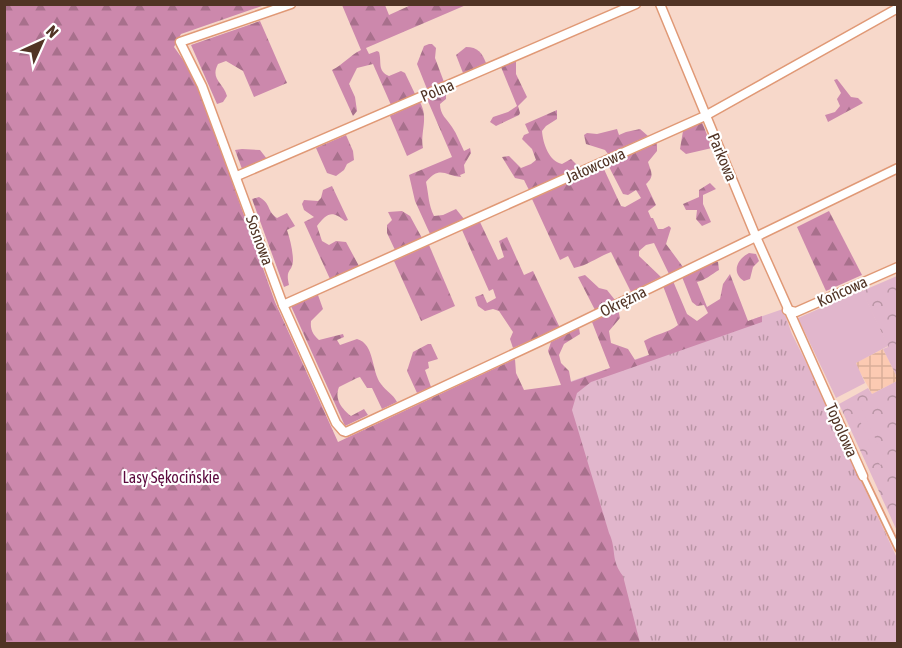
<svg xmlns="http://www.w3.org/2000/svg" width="902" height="648" font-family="'Asap Condensed',sans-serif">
  <defs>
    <pattern id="industrial-grid" width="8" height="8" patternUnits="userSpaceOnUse" patternTransform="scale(1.5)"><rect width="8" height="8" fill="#fccab2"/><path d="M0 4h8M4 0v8" fill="none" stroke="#daae99"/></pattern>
    <pattern id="grass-tufts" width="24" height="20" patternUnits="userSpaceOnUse" patternTransform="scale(1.5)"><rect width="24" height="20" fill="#e1b6cc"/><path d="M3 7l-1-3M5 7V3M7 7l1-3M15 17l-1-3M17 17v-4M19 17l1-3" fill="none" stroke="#b995a5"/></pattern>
    <pattern id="forest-firs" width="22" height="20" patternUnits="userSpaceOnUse" patternTransform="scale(1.5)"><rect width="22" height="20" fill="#cc88ac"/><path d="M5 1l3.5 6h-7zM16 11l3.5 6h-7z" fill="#a8708c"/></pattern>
    <pattern id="park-crowns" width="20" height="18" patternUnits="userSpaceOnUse" patternTransform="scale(1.5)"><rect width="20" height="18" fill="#e1b6cc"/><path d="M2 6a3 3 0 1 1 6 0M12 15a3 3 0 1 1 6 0" fill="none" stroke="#b995a5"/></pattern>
  </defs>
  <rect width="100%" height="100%" fill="#f7d8ca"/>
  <polygon fill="url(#industrial-grid)" points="883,349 897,377 897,381 872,394 855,363"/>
  <polygon fill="url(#grass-tufts)" points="783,309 792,334 829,408 839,433 897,558 897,643 634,643 557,386"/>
  <g fill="url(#forest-firs)">
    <path d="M 4,5 L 265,5 L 181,34 L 174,47 L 194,75 L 275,302 L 338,442 L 515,359 L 516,373 L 524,390 L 561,385 L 548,351 L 551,342 L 579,328 L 580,334 L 564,344 L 559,355 L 561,363 L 569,371 L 571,382 L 610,368 L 592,322 L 618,309 L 620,318 L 609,331 L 611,343 L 628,349 L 635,360 L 649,355 L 644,341 C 655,334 668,333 678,325 L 663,286 L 673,281 L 687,314 L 697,321 L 708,313 L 704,305 L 697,306 L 692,302 L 682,277 L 715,261 L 718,262 L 719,270 C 712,274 704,281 697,282 L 707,307 L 720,299 L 723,284 L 730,274 L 748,321 L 762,316 L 762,322 L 591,382 L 577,393 L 572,410 L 609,533 C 617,550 610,559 623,576 L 640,643 L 5,643 Z"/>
    <path d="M 342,5 L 385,5 L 389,15 L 411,5 L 466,5 L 366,48 L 369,54 L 377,51 L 379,52 C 382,62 377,71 389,76 L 401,71 L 405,73 L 415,94 L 391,105 L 373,64 L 357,68 L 349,84 L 355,97 L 357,111 L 353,116 L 332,70 C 344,64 349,56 361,50 Z"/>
    <path d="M 260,21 L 287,83 L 254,97 L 243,71 L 226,61 L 218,64 C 210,79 223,82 227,96 L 223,102 L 217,104 L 191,45 Z"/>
    <polygon points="429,44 432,44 436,48 435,58 444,82 427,89 417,64 424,46"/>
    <path d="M 466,47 C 478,47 482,53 486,63 L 463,73 L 456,55 Z"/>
    <polygon points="516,61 516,74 527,97 518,106 520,113 519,115 496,126 490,122 493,117 508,112 517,106 501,67"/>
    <polygon points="837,79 851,97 858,98 863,103 828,122 825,115 835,112 840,106 837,99 841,93 834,80"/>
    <path d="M 446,91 L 446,99 L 440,104 C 440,115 447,119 452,127 C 457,134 460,143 464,151 L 470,148 L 471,153 L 464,165 L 465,173 L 460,175 L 461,177 C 445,176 440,165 426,182 C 429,196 428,203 434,216 L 443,215 L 456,209 L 464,219 L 430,234 L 415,201 L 409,175 L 452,157 L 427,99 Z"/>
    <path d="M 420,102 C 429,119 420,131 423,148 L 407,156 L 390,116 Z"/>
    <path d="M 557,110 L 557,119 L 546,126 L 542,131 C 543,144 549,161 562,164 L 571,159 L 579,167 L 529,190 L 524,180 L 515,178 L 502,157 L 509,156 L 521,168 L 531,164 L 536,160 L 532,149 L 522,139 L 524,135 L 529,133 L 525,124 Z"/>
    <polygon points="702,122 712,148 686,154 680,149 683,131"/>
    <polygon points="617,129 619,135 626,132 640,129 648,136 608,154 605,150 586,144 584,135 587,133 597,134"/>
    <polygon points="346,135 353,151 354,160 347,164 344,170 336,176 327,173 316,148"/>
    <path d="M 657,143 L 657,151 L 648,162 C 651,172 655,176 646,184 L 656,205 L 648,211 L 651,218 L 653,218 L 658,229 L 663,229 L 669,226 L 671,228 L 666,244 L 683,267 L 669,274 L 654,243 L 646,245 L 639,251 L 639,256 L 661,277 L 631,292 L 611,252 C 597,257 589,265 574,268 L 568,256 L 560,260 L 532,199 L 603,167 L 621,206 L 625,207 L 641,198 L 636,190 L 628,195 L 623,194 L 608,165 Z"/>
    <polygon points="242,149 260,150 267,159 242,169 235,150"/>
    <polygon points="710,183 716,189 703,195 703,204 711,222 702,226 696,219 697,210 686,210 683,204 699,197 699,190"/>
    <path d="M 332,186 L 348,220 L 345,221 C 332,210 327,213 317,226 L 322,241 L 329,245 L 336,241 L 346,242 L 359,266 L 330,279 L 304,222 L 314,217 L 304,210 L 302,204 L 304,200 L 318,201 L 321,198 L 323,190 Z"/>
    <path d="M 259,197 C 271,203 267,212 277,218 L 287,213 L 295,226 L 287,230 C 290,239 293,251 293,261 C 292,273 285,268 289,285 L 284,287 L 252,199 Z"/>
    <polygon points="402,211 410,216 422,238 395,250 387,233 387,225 392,220 388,212"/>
    <polygon points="829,211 862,275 826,291 797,227"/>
    <polygon points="480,222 498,260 504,257 499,241 507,237 524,275 533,271 560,328 513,348 510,339 513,332 499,311 493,309 485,311 478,306 475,297 483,294 487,303 496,298 493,289 489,291 462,230"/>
    <polygon points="429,245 455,306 421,321 394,261"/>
    <path d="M 749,253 L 756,254 L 759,261 L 753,267 L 750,279 L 744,281 C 731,273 737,259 749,253 Z"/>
    <polygon points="585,275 599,288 607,290 615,300 595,310 578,277"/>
    <path d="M 318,295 L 323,309 L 311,321 C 310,329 313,335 319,340 L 343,334 L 344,337 L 337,340 L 340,345 L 357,339 C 375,344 371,371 381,384 C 386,391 393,394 397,402 L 382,409 L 372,388 L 367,388 L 360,377 L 357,378 L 339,387 C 334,399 342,409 351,416 L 364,409 L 368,415 L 345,426 L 291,306 Z"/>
    <polygon points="428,344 431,344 438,359 428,362 429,368 425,370 431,387 417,393 407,371 413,352"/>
  </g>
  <g fill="url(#park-crowns)">
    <polygon points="897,276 897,377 883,349 888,347 862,291"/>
    <polygon points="897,381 897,531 839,404 868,388 872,394"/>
  </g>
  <g fill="#e1b6cc">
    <polygon points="862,290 888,346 856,363 865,383 836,398 798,318"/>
    <polygon points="861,407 886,462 880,465 855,410"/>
  </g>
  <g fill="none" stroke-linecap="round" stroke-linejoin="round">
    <defs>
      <polyline id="service" points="863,476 898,549"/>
      <g id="minor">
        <polyline points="291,4 180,42 202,86 283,305 336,423 343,431 346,432 541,341 898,168"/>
        <polyline points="660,4 756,237 863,476"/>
        <polyline points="237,176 636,4"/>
        <polyline points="283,305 705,116 898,8"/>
        <polyline points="787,310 796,312 898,267"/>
      </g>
    </defs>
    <use href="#service" stroke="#e09976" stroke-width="8"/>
    <use href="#minor" stroke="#e09976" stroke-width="11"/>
    <use href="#service" stroke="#fff" stroke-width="4.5"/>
    <use href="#minor" stroke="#fff" stroke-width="8"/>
  </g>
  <g text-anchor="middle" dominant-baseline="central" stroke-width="4.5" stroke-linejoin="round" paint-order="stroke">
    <g font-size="16" fill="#513425" stroke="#fff">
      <text transform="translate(437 90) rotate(-23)">Polna</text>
      <text transform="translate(723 157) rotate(67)">Parkowa</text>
      <text transform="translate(595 165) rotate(-24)">Jałowcowa</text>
      <text transform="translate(260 240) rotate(70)">Sosnowa</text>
      <text transform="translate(842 291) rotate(-24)">Końcowa</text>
      <text transform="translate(623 301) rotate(-26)">Okrężna</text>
      <text transform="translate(842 430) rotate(66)">Topolowa</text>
    </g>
    <g font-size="16" fill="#5c0a3f" stroke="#fff">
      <text x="171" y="477">Lasy Sękocińskie</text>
    </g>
  </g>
  <rect width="902" height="648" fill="none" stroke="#513425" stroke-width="12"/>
  <g transform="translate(42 42) rotate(45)" stroke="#ffffff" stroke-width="4.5" paint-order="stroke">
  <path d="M0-4.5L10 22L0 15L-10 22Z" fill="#513425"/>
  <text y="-9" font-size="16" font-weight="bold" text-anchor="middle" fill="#513425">N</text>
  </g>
</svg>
